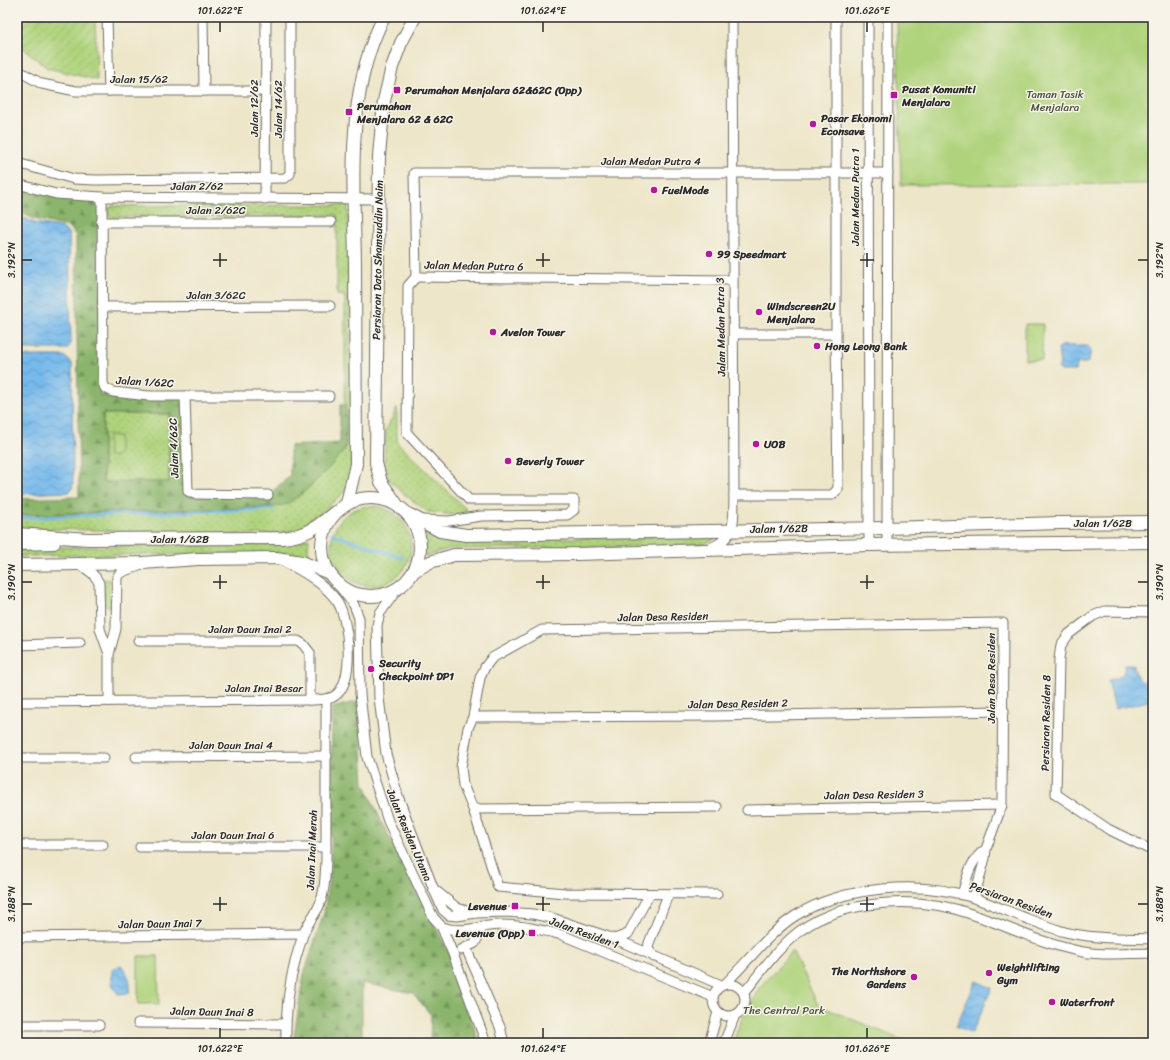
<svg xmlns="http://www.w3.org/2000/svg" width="1170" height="1060" font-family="Sriracha,sans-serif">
  <defs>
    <pattern id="grass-dots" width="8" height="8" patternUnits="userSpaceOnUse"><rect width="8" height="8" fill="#afd37c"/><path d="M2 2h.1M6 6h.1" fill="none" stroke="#97b56b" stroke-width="1.8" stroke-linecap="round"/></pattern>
    <pattern id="forest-firs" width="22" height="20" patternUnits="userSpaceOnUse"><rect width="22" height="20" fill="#8bb56c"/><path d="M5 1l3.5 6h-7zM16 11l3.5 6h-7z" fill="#729359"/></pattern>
    <pattern id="garden-furrows" width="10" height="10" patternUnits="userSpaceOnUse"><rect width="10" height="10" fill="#afd37c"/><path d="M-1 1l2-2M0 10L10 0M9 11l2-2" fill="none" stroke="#97b56b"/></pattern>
    <pattern id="water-waves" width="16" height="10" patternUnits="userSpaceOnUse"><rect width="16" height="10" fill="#76b9ec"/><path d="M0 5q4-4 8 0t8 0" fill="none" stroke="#6197bf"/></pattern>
  </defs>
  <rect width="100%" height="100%" fill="#f7f3e8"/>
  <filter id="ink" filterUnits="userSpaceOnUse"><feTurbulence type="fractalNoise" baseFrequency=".025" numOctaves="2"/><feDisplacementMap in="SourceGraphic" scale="8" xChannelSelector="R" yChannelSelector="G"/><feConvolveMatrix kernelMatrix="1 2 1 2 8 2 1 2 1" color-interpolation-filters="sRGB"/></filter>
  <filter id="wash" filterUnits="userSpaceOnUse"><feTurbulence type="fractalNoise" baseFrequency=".012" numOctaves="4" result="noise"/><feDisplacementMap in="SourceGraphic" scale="16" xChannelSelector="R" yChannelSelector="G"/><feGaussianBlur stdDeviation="0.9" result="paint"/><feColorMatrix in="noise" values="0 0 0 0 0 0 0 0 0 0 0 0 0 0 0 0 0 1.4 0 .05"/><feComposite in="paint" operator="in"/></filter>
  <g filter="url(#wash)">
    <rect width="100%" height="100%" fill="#ede6c9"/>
    <g fill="url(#grass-dots)" stroke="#6d7f54">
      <path d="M 348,205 L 352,472 L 345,491 L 340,496 L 306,526 C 282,541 183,532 151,532 C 107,530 62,529 17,529 L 17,515 L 258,508 L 287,504 L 304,492 L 328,469 L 345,449 L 345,296 L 337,295 L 337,215 L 111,217 L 108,215 L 108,210 L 112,206 Z"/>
      <polygon points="397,408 397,442 466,509 466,513 456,515 428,512 404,494 389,480 384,467 386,430"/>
      <rect x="103" y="414" width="66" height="68"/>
      <circle cx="371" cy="546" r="40"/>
      <polygon points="425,533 439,540 719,536 705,544 686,546 448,549 425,557"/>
      <polygon points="309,538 308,548 310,560 294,553 17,556 17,548 295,543"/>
      <path d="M 105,579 L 111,580 C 115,586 114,602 109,607 L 103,604 L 103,581 Z"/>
    </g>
    <g fill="url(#forest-firs)" stroke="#5b704c" fill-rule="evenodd">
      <path d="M 17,186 L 100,200 L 100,396 L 185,396 L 186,495 L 268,495 L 290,476 L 290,446 L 340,443 L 340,405 L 346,405 L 345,449 L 328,469 L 304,492 L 287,504 L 274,507 L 17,515 L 17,499 L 79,497 L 76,236 L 70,227 L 34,219 L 17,211 ZM 103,414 L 169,414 L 169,482 L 103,482 Z"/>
      <polygon points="359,701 364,783 383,825 450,955 479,1043 430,1043 431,1015 413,993 362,983 362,1043 293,1043 304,974 324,913 331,865 332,708"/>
    </g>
    <g fill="#afd37c" stroke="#6d7f54">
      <polygon points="897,17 1153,17 1153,184 901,185"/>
      <polygon points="1025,324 1043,324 1042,360 1025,360"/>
      <polygon points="108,435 119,436 119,456 108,456"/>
      <polygon points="792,951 818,1005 909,1043 733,1043 740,1023 759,988"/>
      <polygon points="138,956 158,956 159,1004 138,1004"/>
    </g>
    <polygon fill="url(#garden-furrows)" stroke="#6d7f54" points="17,17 95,17 97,80 47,68 17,43"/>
    <g fill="url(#water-waves)" stroke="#50728c">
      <polygon points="17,215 34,223 61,227 69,234 71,344 67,349 17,349"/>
      <polygon points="1061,346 1087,346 1091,349 1089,361 1087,363 1078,363 1075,371 1061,371 1058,368 1060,365 1058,349"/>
      <polygon points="17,356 64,356 72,363 73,484 72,489 69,492 17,494"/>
      <path d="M 1125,665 L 1134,665 C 1135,677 1140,685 1153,682 L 1153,700 L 1115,709 L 1108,680 C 1119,678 1124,677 1125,665 Z"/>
      <path d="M 121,965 C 128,974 132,981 129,993 L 118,994 L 112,984 L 112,970 Z"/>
      <polygon points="976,981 992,988 972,1033 956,1026"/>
    </g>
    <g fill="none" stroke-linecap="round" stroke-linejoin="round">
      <g stroke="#76b9ec" stroke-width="3">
        <polyline points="17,518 273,509"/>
        <polyline points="332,534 403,558"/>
      </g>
    </g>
  </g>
  <g filter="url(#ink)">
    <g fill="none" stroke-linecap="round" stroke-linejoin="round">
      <defs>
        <g id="minor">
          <polyline points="107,17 109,91"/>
          <polyline points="203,17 204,91"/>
          <polyline points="868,17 869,545"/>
          <polyline points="17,70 42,84 76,91 265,91"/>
          <polyline points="17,163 74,179 95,180 285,178 290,174 290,17"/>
          <polyline points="17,184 56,194 102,197 379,199"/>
          <polyline points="102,197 103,383 105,388 113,392 149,396 329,396"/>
          <polyline points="265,199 266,17"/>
          <polyline points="101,222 331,222"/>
          <polyline points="416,277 414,173 888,173"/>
          <polyline points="416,277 408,286 407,433 469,500 574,500 574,510 567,515 481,516 449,521 421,520"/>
          <polyline points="416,277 732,280"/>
          <polyline points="102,307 330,306"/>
          <polyline points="734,334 836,334"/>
          <polyline points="185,396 188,491 194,494 268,495"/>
          <polyline points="734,495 832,495 838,489 836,334 836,17"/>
          <polyline points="887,545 888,17"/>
          <path d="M 708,549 C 738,537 733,522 734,495 L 732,17"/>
          <path d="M 80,565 C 88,570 95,574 99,583 L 100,629 L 109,654 L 116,629 L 117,577 L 120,573 L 139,565"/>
          <polyline points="337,583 354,605 359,618 360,694 367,757 388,821 433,917 441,926 453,954 486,1043"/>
          <polyline points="398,588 380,613 377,625 379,698 386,754 399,799 434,890 443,910 449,915"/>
          <polyline points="1153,612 1105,611 1093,616 1069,634 1061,645 1059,659 1056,794 1108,829 1153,851"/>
          <polyline points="138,641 298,641 303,644 310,653 310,700"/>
          <polyline points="17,645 80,643"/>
          <polyline points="109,654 109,701"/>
          <path d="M 17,702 L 310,700 C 318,699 329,701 336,695 C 355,680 349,619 337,601 C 324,583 302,571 283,561"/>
          <polyline points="473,717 715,716 1004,711"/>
          <polyline points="136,757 327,756"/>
          <polyline points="17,758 104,758"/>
          <polyline points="473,809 717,807"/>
          <polyline points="747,810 1002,805"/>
          <polyline points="17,845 103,845"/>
          <polyline points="140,847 326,847"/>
          <polyline points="435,890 457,908 474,913"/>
          <polyline points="717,894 565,893 498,887 473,809 463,785 461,767 464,751 468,728 473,717 480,678 485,667 492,658 542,630 1003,623 1002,805 986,849 985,858 974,898"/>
          <path d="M 962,895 C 967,877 970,860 986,849"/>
          <polyline points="449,915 457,916 476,913 506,912 533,914 552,918 615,939 721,985"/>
          <path d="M 441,926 C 458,935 482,925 501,925 C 522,925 542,930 562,935 L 713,997"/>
          <polyline points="17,937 303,934"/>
          <polyline points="615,939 628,934 649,895"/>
          <polyline points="466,948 500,1027 504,1043"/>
          <polyline points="461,950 475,943 483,926"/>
          <polyline points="654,957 648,949 649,943 668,895"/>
          <path d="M 726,983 C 747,962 770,932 795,916 C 843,886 921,880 974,898 C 1005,909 1034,923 1065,932 C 1094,939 1124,938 1153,939"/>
          <circle cx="729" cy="1000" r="16"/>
          <path d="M 744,993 C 761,972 779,946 801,930 C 846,898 921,896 971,914 C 1010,927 1042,944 1083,952 C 1105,956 1131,953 1153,953"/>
          <polyline points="138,1023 286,1024"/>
          <polyline points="17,1025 99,1025"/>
          <path d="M 286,1043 C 285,1007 291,969 303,935 C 306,926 313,917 318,908 C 325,894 325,877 326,861 L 326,699"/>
          <polyline points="709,1043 718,1012"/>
          <polyline points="724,1043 735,1015"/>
        </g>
        <g id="major">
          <circle cx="371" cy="547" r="49"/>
          <path d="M 347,503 L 356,464 C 356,398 355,331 355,264 C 354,183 345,91 384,17"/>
          <polyline points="396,503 381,482 376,463 379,156 384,101 392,67 401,43 415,17"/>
          <polyline points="410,515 440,531 466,535 887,528 1060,523 1153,522"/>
          <path d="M 17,534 L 88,539 L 282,538 C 306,536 317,527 335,512"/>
          <polyline points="17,544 54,543"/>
          <polyline points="17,565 142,563 198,559 276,558 302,562 329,573"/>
          <polyline points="414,571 430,562 454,555 578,554 869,545 1153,542"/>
        </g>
      </defs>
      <use href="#minor" stroke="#6f6c62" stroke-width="11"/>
      <use href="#major" stroke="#6f6c62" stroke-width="14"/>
      <use href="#minor" stroke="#fff" stroke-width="9"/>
      <use href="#major" stroke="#fff" stroke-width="12"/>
    </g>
  </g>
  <path fill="none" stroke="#2b2b2b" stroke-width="1.5" d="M 220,22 L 220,32M 543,22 L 543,32M 867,22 L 867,32M 220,253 L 220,267M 543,253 L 543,267M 867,253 L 867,267M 22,260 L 32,260M 213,260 L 227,260M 536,260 L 550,260M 860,260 L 874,260M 1138,260 L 1148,260M 220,575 L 220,589M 543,575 L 543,589M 867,575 L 867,589M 22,582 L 32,582M 213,582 L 227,582M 536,582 L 550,582M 860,582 L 874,582M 1138,582 L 1148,582M 220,897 L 220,911M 543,897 L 543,911M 867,897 L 867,911M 22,904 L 32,904M 213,904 L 227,904M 536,904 L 550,904M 860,904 L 874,904M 1138,904 L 1148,904M 220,1028 L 220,1038M 543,1028 L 543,1038M 867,1028 L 867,1038"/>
  <g fill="#b5179e" stroke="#f7f3e8" stroke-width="1.5">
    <rect x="393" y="86" width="8" height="8" rx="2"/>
    <rect x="890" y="91" width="8" height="8" rx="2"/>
    <rect x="345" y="108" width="8" height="8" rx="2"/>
    <circle cx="813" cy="124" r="4"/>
    <circle cx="654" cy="190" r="4"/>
    <circle cx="709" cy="254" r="4"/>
    <circle cx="759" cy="312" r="4"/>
    <circle cx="493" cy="332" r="4"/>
    <circle cx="817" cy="346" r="4"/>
    <circle cx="756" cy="444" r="4"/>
    <circle cx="508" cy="461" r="4"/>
    <circle cx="371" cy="669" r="4"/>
    <rect x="511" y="902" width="8" height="8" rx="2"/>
    <rect x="528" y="929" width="8" height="8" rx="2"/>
    <circle cx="989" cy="973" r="4"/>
    <circle cx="914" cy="977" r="4"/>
    <circle cx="1052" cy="1002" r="4"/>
  </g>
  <g text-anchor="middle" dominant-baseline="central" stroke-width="3" stroke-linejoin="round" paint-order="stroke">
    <g font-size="11" fill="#2b2b2b" stroke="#f7f3e8">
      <text x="139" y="79">Jalan 15/62</text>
      <text transform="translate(254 108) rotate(-90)">Jalan 12/62</text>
      <text transform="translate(278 109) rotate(-90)">Jalan 14/62</text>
      <text x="651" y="161">Jalan Medan Putra 4</text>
      <text x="197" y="186">Jalan 2/62</text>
      <text transform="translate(855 197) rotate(-90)">Jalan Medan Putra 1</text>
      <text x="216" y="210">Jalan 2/62C</text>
      <text transform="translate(378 260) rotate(-89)">Persiaran Dato Shamsuddin Naim</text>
      <text transform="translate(474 266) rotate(1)">Jalan Medan Putra 6</text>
      <text x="216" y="295">Jalan 3/62C</text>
      <text transform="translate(721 327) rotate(-91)">Jalan Medan Putra 3</text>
      <text transform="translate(145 382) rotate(3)">Jalan 1/62C</text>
      <text transform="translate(174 448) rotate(-92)">Jalan 4/62C</text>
      <text x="1103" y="523">Jalan 1/62B</text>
      <text transform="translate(779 529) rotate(-1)">Jalan 1/62B</text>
      <text x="180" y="539">Jalan 1/62B</text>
      <text transform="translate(663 617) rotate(-1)">Jalan Desa Residen</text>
      <text x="250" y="629">Jalan Daun Inai 2</text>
      <text transform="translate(991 678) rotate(-90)">Jalan Desa Residen</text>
      <text x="264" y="688">Jalan Inai Besar</text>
      <text transform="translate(738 704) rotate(-1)">Jalan Desa Residen 2</text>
      <text transform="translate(1046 723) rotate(-89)">Persiaran Residen 8</text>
      <text x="231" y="745">Jalan Daun Inai 4</text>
      <text transform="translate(874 795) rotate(-1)">Jalan Desa Residen 3</text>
      <text x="233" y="835">Jalan Daun Inai 6</text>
      <text transform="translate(409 835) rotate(67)">Jalan Residen Utama</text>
      <text transform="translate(312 850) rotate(-88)">Jalan Inai Merah</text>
      <text transform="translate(1011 900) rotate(20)">Persiaran Residen</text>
      <text transform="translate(160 924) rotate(-1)">Jalan Daun Inai 7</text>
      <text transform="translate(584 933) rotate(20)">Jalan Residen 1</text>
      <text transform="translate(212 1012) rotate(1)">Jalan Daun Inai 8</text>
    </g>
    <g font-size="11" font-weight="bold" fill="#2b2b2b" stroke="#f7f3e8" text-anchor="start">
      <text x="902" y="89">Pusat Komuniti<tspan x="902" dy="13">Menjalara</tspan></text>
      <text x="405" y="90">Perumahan Menjalara 62&amp;62C (Opp)</text>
      <text x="357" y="106">Perumahan<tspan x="357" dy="13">Menjalara 62 &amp; 62C</tspan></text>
      <text x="821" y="118">Pasar Ekonomi<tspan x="821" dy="13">Econsave</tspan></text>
      <text x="662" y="190">FuelMode</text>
      <text x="717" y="254">99 Speedmart</text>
      <text x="767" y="306">Windscreen2U<tspan x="767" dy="13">Menjalara</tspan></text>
      <text x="501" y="332">Avelon Tower</text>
      <text x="825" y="346">Hong Leong Bank</text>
      <text x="764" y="444">UOB</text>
      <text x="516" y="461">Beverly Tower</text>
      <text x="379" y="663">Security<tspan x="379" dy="13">Checkpoint DP1</tspan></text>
      <text x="507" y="906" text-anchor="end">Levenue</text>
      <text x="524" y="933" text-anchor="end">Levenue (Opp)</text>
      <text x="997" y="967">Weightlifting<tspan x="997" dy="13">Gym</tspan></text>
      <text x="906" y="971" text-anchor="end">The Northshore<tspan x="906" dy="13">Gardens</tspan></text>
      <text x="1060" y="1002">Waterfront</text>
    </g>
    <g font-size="11" fill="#4c553f" stroke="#f7f3e8">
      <text x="1055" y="94">Taman Tasik<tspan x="1055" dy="13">Menjalara</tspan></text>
      <text x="784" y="1010">The Central Park</text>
    </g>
  </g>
  <rect width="1170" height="1060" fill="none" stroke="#f7f3e8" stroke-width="44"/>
  <rect x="22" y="22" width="1126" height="1016" fill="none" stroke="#2b2b2b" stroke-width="1.5"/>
  <g font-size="10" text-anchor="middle" fill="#2b2b2b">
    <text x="220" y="14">101.622°E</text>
    <text x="543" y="14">101.624°E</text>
    <text x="867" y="14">101.626°E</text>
    <text transform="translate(11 260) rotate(-90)" y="4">3.192°N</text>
    <text transform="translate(1159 260) rotate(-90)" y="4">3.192°N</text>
    <text transform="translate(11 582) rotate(-90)" y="4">3.190°N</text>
    <text transform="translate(1159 582) rotate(-90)" y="4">3.190°N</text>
    <text transform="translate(11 904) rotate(-90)" y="4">3.188°N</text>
    <text transform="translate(1159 904) rotate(-90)" y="4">3.188°N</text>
    <text x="220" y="1052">101.622°E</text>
    <text x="543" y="1052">101.624°E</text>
    <text x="867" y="1052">101.626°E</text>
  </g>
</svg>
